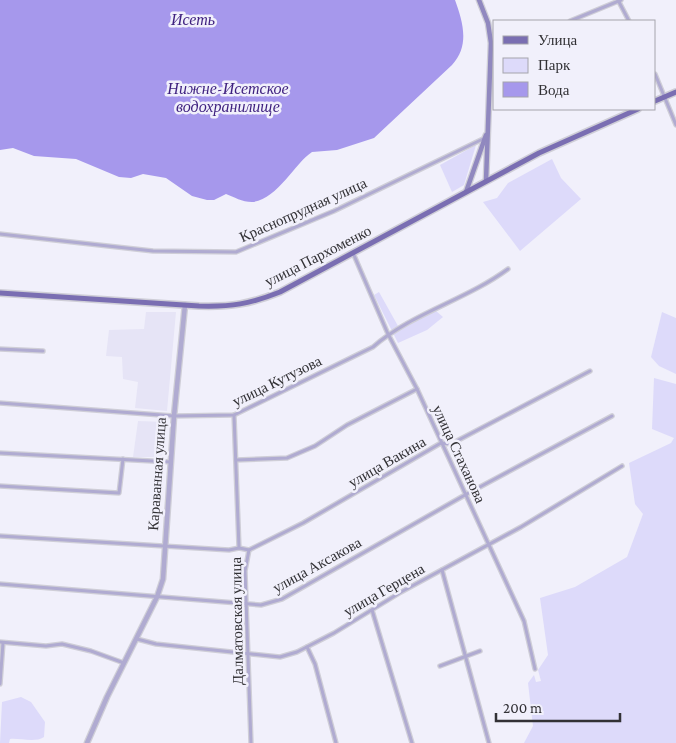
<svg xmlns="http://www.w3.org/2000/svg" width="676" height="743" font-family="'Crimson Pro',serif">
  <rect width="100%" height="100%" fill="#f1f0fb"/>
  <g fill="#e6e4f6">
    <polygon points="146,312 176,312 167,411 135,408 138,382 123,379 122,357 106,356 109,330 144,329"/>
    <polygon points="138,421 166,422 162,457 133,457"/>
  </g>
  <g fill="#dddafa">
    <polygon points="476,145 464,185 452,192 440,165"/>
    <polygon points="552,159 561,178 581,199 520,251 483,202 497,198 508,183"/>
    <polygon points="379,292 398,326 436,311 443,317 427,330 398,343 374,295"/>
    <polygon points="662,312 676,318 676,374 659,366 651,357"/>
    <polygon points="654,378 676,384 676,743 524,743 533,726 528,683 534,675 536,682 541,681 538,670 548,655 540,598 575,587 627,557 643,514 635,504 629,463 671,443 674,438 652,429"/>
    <path d="M 21,697 L 31,702 L 45,722 L 44,737 C 35,743 20,738 10,739 L 9,743 L 0,743 L 2,702 Z"/>
  </g>
  <path fill="#a698ec" d="M 0,0 L 455,0 C 463,22 470,46 452,65 L 374,138 L 337,150 L 312,152 C 294,164 277,200 252,202 C 242,202 234,197 226,194 L 214,200 L 207,200 L 192,196 L 166,178 L 143,174 L 131,178 L 119,177 L 76,159 L 34,156 L 13,148 L 0,150 Z"/>
  <g fill="none" stroke-linecap="round" stroke-linejoin="round">
    <defs>
      <g id="minor">
        <polyline points="618,0 629,21"/>
        <polyline points="570,21 621,0"/>
        <polyline points="655,74 676,125"/>
        <polyline points="0,234 153,251 236,252 334,211 485,138"/>
        <polyline points="353,253 388,334 417,389 524,621 535,669"/>
        <polyline points="0,349 43,351"/>
        <path d="M 0,403 L 174,416 L 234,415 L 373,347 C 412,313 466,300 508,269"/>
        <polyline points="234,415 239,548 249,550 245,571 251,743"/>
        <polyline points="0,453 171,462"/>
        <polyline points="236,460 287,458 315,446 347,425 417,389"/>
        <polyline points="0,486 119,493 123,459"/>
        <polyline points="0,536 229,550 239,548"/>
        <polyline points="249,550 303,523 441,443 451,444 590,371"/>
        <polyline points="442,570 489,743"/>
        <polyline points="0,584 261,605 282,599 465,495 612,416"/>
        <polyline points="372,610 412,743"/>
        <polyline points="137,639 156,644 280,657 297,652 334,633 401,592 521,527 622,466"/>
        <polyline points="0,642 46,646 62,644 91,651 124,663"/>
        <polyline points="307,647 315,664 336,743"/>
        <polyline points="440,666 480,651"/>
        <polyline points="0,684 3,643"/>
      </g>
      <polyline id="tertiary" points="87,743 107,697 157,597 163,579 174,416 185,305"/>
      <g id="secondary">
        <polyline points="479,0 488,23 491,43 486,181"/>
        <polyline points="466,192 486,135"/>
      </g>
      <g id="primary">
        <polyline points="655,101 676,92"/>
        <path d="M 0,293 L 199,306 C 231,307 250,304 280,292 L 539,153 L 638,109"/>
      </g>
    </defs>
    <use href="#minor" stroke="#cfced7" stroke-width="5.5"/>
    <use href="#tertiary" stroke="#cfced7" stroke-width="7"/>
    <use href="#secondary" stroke="#cfced7" stroke-width="7"/>
    <use href="#primary" stroke="#cfced7" stroke-width="8"/>
    <use href="#minor" stroke="#b0abd1" stroke-width="3"/>
    <use href="#tertiary" stroke="#b0abd1" stroke-width="4.5"/>
    <use href="#secondary" stroke="#9088bf" stroke-width="4.5"/>
    <use href="#primary" stroke="#7a6eb2" stroke-width="5"/>
  </g>
  <g text-anchor="middle" dominant-baseline="central" stroke-width="5" stroke-linejoin="round" paint-order="stroke">
    <g font-size="15" fill="#323135" stroke="#f1f0fb">
      <text transform="translate(303 210) rotate(-24)">Краснопрудная улица</text>
      <text transform="translate(318 256) rotate(-27)">улица Пархоменко</text>
      <text transform="translate(277 381) rotate(-26)">улица Кутузова</text>
      <text transform="translate(459 454) rotate(65)">улица Стаханова</text>
      <text transform="translate(387 462) rotate(-30)">улица Вакина</text>
      <text transform="translate(157 474) rotate(-86)">Караванная улица</text>
      <text transform="translate(317 565) rotate(-29)">улица Аксакова</text>
      <text transform="translate(384 590) rotate(-30)">улица Герцена</text>
      <text transform="translate(237 621) rotate(-91)">Далматовская улица</text>
    </g>
    <g font-size="16" font-style="italic" fill="#3d1f7e" stroke="#f1f0fb">
      <text x="193" y="19">Исеть</text>
      <text x="228" y="88">Нижне-Исетское<tspan x="228" dy="18">водохранилище</tspan></text>
    </g>
  </g>
  <rect x="493" y="20" width="162" height="90" fill="#f1f0fb" stroke="#a5a4ac"/>
  <rect x="503" y="36" width="25" height="8" fill="#7a6eb2" stroke="#a5a4ac"/>
  <text x="538" y="45" font-size="15" fill="#323135">Улица</text>
  <rect x="503" y="58" width="25" height="15" fill="#dddafa" stroke="#a5a4ac"/>
  <text x="538" y="70" font-size="15" fill="#323135">Парк</text>
  <rect x="503" y="82" width="25" height="15" fill="#a698ec" stroke="#a5a4ac"/>
  <text x="538" y="95" font-size="15" fill="#323135">Вода</text>
  <path d="M496 713v8h124v-8" fill="none" stroke="#323135" stroke-width="2.5"/>
  <text x="503" y="713" font-size="15" fill="#323135" stroke="#f1f0fb" stroke-width="4" paint-order="stroke">200 m</text>
</svg>
